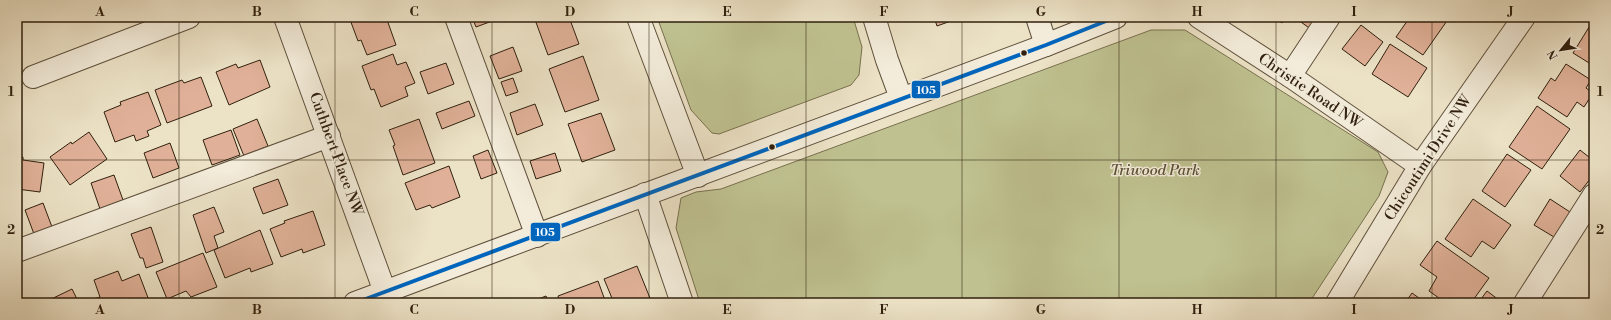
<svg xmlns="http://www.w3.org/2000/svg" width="1611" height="320" font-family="'Libre Bodoni',serif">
  <rect width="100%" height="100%" fill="#ece2c6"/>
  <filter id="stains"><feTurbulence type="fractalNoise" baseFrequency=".005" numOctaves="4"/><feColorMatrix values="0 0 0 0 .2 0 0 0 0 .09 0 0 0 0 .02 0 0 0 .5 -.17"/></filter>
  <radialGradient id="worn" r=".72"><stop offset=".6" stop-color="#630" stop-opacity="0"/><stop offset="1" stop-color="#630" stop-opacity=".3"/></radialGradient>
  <g fill="#bfc190" stroke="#78704f">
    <polygon points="657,17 853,17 862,47 859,75 851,85 719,134 712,133 691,110"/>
    <polygon points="1151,30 1185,30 1378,152 1388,172 1379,196 1309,303 700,303 676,228 681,198 696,192 721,189"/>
  </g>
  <g fill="#e0b198" stroke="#30200e">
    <polygon points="349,17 386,17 396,45 367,55 361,40 358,41"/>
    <polygon points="472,17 503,17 476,27"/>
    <polygon points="534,17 569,17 579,44 548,55"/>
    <polygon points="934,17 962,17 937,26"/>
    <polygon points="1275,17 1287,17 1282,23"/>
    <polygon points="1294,17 1322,17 1312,30"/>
    <polygon points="1410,17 1449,18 1423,55 1396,37"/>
    <polygon points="1594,19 1594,66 1573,53"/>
    <polygon points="1361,25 1383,42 1365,66 1342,49"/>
    <polygon points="1390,44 1427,68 1408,97 1372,74"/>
    <polygon points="513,47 522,71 499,79 490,56"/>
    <polygon points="393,54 397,65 406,62 415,83 405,87 408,96 381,107 374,89 371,90 362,66"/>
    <polygon points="583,56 599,100 565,112 549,69"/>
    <polygon points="260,60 270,87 229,105 216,72 236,64 238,68"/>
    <polygon points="446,63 454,84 428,94 420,72"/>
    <polygon points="1566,64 1591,80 1586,88 1593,93 1584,107 1577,102 1567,117 1538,98 1551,78 1555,81"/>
    <polygon points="201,77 212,106 167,123 155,90 182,80 184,83"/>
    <polygon points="513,78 518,92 506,96 501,82"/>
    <polygon points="148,92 161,125 147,131 149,136 136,141 134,135 115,142 104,112 121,105 120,102"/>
    <polygon points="469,101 475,116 442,129 436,113"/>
    <polygon points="535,104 543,125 517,135 510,113"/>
    <polygon points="1537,106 1570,129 1542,169 1509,147"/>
    <polygon points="601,113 615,150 582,162 568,124"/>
    <polygon points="257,119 268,146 244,156 233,129"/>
    <polygon points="419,119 435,163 403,175 393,146 395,145 389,130"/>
    <polygon points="231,130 240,155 212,165 203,140"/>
    <polygon points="89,132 107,159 70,185 50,157 71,142 72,144"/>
    <polygon points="170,143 179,168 153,178 144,153"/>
    <polygon points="488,150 497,173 481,179 473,156"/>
    <polygon points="1580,150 1594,161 1594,174 1580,192 1560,176"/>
    <polygon points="555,153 561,171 536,179 530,161"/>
    <polygon points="1507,154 1531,170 1505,207 1482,191"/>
    <polygon points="17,156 23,157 23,160 44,163 40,192 17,189"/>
    <polygon points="449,166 460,197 432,208 430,205 416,210 405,183"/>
    <polygon points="114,175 123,200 100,209 91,183"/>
    <polygon points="278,179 288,205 263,214 253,188"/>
    <polygon points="1473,199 1511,225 1494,249 1482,241 1471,257 1445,239"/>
    <polygon points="1550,199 1570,212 1554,237 1534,225"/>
    <polygon points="43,203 52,227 34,234 25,210"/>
    <polygon points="214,207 224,232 214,236 218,248 206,253 193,215"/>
    <polygon points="313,211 325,245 303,253 302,249 281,257 270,229 285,223 284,221"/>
    <polygon points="151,227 163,262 146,268 143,258 140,258 131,234"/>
    <polygon points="260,230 273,264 251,272 250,268 225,278 214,250"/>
    <polygon points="1437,241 1489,278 1471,303 1446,303 1429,291 1437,277 1420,265"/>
    <polygon points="203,253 217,287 191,297 186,291 167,299 156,272"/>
    <polygon points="637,266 652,303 614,303 604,279"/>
    <polygon points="118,271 122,281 139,274 150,303 89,303 88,301 100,297 94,280"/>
    <polygon points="598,281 606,303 560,303 558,296"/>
    <polygon points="72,289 79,303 43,303"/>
    <polygon points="1487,291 1503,303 1478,303"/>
    <polygon points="1594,292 1594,303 1586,303"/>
    <polygon points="1412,293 1426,303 1405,303"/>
    <polygon points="546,296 549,303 528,303"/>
  </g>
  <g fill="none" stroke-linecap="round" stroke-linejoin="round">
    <defs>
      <g id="minor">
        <polyline points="285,17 385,292"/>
        <polyline points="456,17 537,236"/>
        <polyline points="638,17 698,176"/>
        <polyline points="874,17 887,60 901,98"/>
        <polyline points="1037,17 1046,45"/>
        <polyline points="1199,17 1290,76 1420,166"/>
        <polyline points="1290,76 1329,17"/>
        <polyline points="33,77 189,17"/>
        <polyline points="645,194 682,303"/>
        <polyline points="17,251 329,136"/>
        <polyline points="355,303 1046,45 1116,17"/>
        <polyline points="1337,303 1420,166 1524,17"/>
        <polyline points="1525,303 1594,195"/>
      </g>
    </defs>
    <use href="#minor" stroke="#5f503c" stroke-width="24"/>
    <use href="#minor" stroke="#f3ecda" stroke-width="22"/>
    <defs>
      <polyline id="bus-1" points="355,303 1046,45 1116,17"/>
    </defs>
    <use href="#bus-1" stroke="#f3ecda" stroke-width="7"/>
    <use href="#bus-1" stroke="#0065bd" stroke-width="4"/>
  </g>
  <path fill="none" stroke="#30200e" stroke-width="1" stroke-opacity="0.55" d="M 179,17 L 179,303M 335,17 L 335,303M 492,17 L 492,303M 649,17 L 649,303M 806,17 L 806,303M 962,17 L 962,303M 1119,17 L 1119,303M 1276,17 L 1276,303M 1432,17 L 1432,303M 17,160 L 1594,160"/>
  <g fill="#30200e" stroke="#f3ecda" stroke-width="1.5">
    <circle cx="1024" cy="53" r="3.5"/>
    <circle cx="772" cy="147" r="3.5"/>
  </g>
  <g text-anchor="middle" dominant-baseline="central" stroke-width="3" stroke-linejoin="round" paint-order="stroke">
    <g font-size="15" fill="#30200e" stroke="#f3ecda">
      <text transform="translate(1310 91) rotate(34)">Christie Road NW</text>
      <text transform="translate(336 154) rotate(70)">Cuthbert Place NW</text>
      <text transform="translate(1428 158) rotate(-57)">Chicoutimi Drive NW</text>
    </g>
    <g font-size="15" font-style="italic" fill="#5b5035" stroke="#f3ecda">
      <text x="1155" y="170">Triwood Park</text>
    </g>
  </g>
  <g stroke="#f3ecda" stroke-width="1.5">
    <rect x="911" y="80" width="30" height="19" rx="4" fill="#0065bd"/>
    <rect x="530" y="222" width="31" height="20" rx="4" fill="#0065bd"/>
  </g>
  <g font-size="11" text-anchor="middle" font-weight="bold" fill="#fff">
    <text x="926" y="94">105</text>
    <text x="545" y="236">105</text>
  </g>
  <rect width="1611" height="320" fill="none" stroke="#ece2c6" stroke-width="44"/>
  <g transform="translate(1561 50) rotate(240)" stroke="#f3ecda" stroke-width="3" paint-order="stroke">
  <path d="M0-3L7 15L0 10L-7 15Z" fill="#30200e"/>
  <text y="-6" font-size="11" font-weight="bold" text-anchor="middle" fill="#30200e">N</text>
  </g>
  <rect x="22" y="22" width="1567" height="276" fill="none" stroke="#30200e" stroke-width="1.5"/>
  <g font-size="13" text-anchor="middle" font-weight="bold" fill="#30200e">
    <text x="100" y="16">A</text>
    <text x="257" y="16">B</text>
    <text x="414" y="16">C</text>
    <text x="570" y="16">D</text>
    <text x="727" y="16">E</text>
    <text x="884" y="16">F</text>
    <text x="1041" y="16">G</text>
    <text x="1197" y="16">H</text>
    <text x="1354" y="16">I</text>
    <text x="1511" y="16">J</text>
    <text x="11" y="96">1</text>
    <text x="1600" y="96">1</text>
    <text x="11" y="234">2</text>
    <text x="1600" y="234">2</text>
    <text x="100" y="314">A</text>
    <text x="257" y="314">B</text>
    <text x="414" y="314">C</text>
    <text x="570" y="314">D</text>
    <text x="727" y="314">E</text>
    <text x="884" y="314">F</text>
    <text x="1041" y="314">G</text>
    <text x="1197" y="314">H</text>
    <text x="1354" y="314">I</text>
    <text x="1511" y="314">J</text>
  </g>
  <rect width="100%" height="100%" filter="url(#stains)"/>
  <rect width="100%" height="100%" fill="url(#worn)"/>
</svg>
